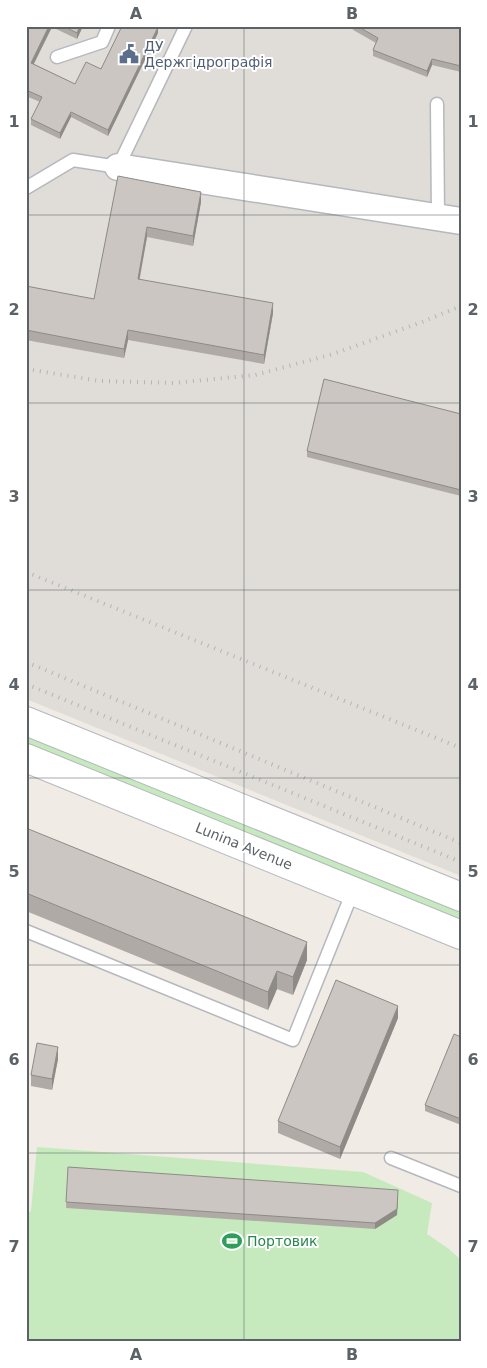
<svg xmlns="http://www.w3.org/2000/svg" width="487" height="1368" font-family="'DejaVu Sans',sans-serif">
  <rect width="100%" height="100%" fill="#f0ebe4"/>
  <polygon fill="#e0ddd8" points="26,26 461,26 461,876 26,699"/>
  <g fill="#c6eabe">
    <polygon points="26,735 461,911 461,921 26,744"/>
    <polygon points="37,1147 363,1172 432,1203 427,1234 449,1249 461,1260 461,1342 26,1342 26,1214 31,1211"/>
  </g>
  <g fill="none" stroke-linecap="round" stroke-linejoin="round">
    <defs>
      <g id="service">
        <polyline points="57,57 102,42 109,26"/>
        <polyline points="437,104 438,217"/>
        <polyline points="26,188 73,160 118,167 186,26"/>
        <polyline points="26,931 293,1040 353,891"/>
        <polyline points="391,1158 461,1186"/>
      </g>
      <polyline id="minor" points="118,167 461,221"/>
      <g id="secondary">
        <polyline points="26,721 461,897"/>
        <polyline points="26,758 461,935"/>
      </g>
    </defs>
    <use href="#service" stroke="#b5b8bc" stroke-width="15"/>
    <use href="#minor" stroke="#b5b8bc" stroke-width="29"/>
    <use href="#secondary" stroke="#b3b9bd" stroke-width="30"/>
    <use href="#service" stroke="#fff" stroke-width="12"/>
    <use href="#minor" stroke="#fff" stroke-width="26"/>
    <use href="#secondary" stroke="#fff" stroke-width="28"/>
    <g stroke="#b3b4b5" stroke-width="4" stroke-dasharray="1 6" stroke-linecap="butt">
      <polyline points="26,369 100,381 174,383 255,375 333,354 422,322 461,306"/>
      <polyline points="26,572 461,748"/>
      <polyline points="26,662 461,843"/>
      <polyline points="26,684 461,862"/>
    </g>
  </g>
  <g fill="#afaaa6">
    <polygon points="26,26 83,26 77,39 52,27 34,64 75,84 158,33 108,136 71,117 60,139 31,125 31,119 40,102 26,96"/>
    <polygon points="348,26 461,26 461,72 432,65 427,77 373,56 373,50 376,43 355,31"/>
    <polygon points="118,176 201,202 193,246 147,237 139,279 273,313 264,364 128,340 124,358 26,340 26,286 94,299"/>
    <polygon points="461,414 461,496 307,457 307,451"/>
    <polygon points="26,828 307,960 293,995 277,989 268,1010 26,911"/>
    <polygon points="398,1018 340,1159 278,1133 278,1121"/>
    <polygon points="461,1037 461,1125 425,1111 425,1105"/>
    <polygon points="58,1059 52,1090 31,1086 31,1075"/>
    <polygon points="68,1167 398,1196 397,1215 375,1229 66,1208"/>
  </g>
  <g fill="#8e8b87">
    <polygon points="49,26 52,26 52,27 31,69 31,63"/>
    <polygon points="80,26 83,26 77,39 77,33"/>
    <polygon points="158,27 158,33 108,136 108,130"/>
    <polygon points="432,59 432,65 427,77 427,71"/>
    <polygon points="71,112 71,117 60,139 60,133"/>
    <polygon points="201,192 201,202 193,246 193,236"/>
    <polygon points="147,227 147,237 138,288 138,279"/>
    <polygon points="273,303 273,313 264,364 264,355"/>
    <polygon points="128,330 128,340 124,358 124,349"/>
    <polygon points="307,942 307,960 293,995 293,977"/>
    <polygon points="277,971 277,989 268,1010 268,992"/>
    <polygon points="398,1006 398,1018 340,1159 340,1147"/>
    <polygon points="58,1047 58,1059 52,1090 52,1079"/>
    <polygon points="398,1196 397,1215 375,1229 375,1223"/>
  </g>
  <g fill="#cbc6c1" stroke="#8e8b87">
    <polygon points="26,26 49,26 31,63 75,84 86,62 101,69 122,26 156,26 158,27 108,130 71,112 60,133 31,119 42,97 26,90"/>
    <polygon points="63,26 80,26 77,33"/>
    <polygon points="357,26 461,26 461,66 432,59 427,71 373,50 378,38"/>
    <polygon points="118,176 201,192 193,236 147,227 138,279 273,303 264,355 128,330 124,349 26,330 26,286 94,299"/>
    <polygon points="324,379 461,414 461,490 307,451"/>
    <polygon points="26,828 307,942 293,977 277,971 268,992 26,893"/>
    <polygon points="336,980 398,1006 340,1147 278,1121"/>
    <polygon points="454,1034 461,1037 461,1119 425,1105"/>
    <polygon points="37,1043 58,1047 52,1079 31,1075"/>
    <polygon points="68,1167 398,1190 397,1209 375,1223 66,1202"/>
  </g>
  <path fill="none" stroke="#5c6266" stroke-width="1" stroke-opacity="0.55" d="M 244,26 L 244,1342M 26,215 L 461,215M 26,403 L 461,403M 26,590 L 461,590M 26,778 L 461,778M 26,965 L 461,965M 26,1153 L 461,1153"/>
  <defs>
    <symbol id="civic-bare" viewBox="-9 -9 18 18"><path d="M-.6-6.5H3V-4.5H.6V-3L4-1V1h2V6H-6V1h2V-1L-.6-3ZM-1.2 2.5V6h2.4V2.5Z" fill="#5c6f8a" stroke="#fff" stroke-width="2.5" paint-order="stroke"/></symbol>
    <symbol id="stadium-bare" viewBox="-9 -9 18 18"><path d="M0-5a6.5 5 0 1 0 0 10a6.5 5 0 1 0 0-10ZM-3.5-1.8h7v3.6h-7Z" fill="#2e9e5b" stroke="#fff" stroke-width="2.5" paint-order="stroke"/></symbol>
  </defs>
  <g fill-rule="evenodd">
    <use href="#civic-bare" x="115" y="40" width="28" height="28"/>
    <use href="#stadium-bare" x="218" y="1227" width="28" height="28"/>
  </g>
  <g text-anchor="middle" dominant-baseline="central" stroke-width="4" stroke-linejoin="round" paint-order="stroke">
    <g font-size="14" fill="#4e5e75" stroke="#fff" text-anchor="start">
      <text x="144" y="46">ДУ<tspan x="144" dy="16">Держгідрографія</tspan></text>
    </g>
    <g font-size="14" fill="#5c6266" stroke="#fff">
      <text transform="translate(244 846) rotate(22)">Lunina Avenue</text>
    </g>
    <g font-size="14" fill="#27864d" stroke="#fff" text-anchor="start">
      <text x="247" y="1241">Портовик</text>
    </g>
  </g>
  <rect width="487" height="1368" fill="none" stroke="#ffffff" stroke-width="55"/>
  <rect x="28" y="28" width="432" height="1312" fill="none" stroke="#5c6266" stroke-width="2"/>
  <g font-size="16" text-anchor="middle" font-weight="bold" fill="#5c6266">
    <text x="136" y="19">A</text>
    <text x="352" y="19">B</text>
    <text x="14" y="127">1</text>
    <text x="473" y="127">1</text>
    <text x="14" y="315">2</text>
    <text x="473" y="315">2</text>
    <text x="14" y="502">3</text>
    <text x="473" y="502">3</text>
    <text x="14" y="690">4</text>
    <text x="473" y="690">4</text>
    <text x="14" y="877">5</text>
    <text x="473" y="877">5</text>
    <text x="14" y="1065">6</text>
    <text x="473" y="1065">6</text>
    <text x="14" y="1252">7</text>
    <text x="473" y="1252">7</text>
    <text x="136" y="1360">A</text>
    <text x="352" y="1360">B</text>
  </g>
</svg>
